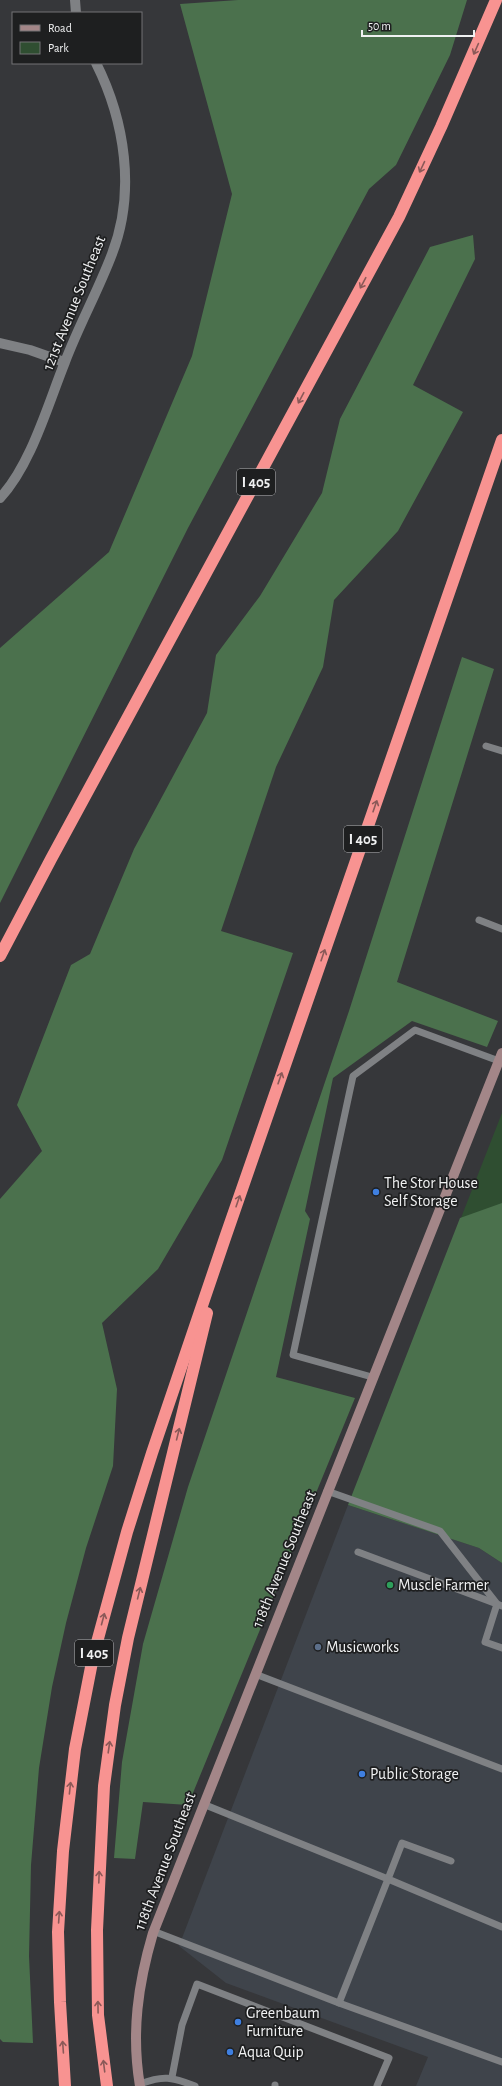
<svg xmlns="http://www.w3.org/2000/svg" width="502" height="2086" font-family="'Alegreya Sans',sans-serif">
  <rect width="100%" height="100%" fill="#36373a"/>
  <polygon fill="#3f444b" points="348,1505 479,1548 502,1563 502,2086 416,2086 428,2057 226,1983 179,1946"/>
  <polygon fill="#2f4e31" points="502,1113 502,1293 441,1269"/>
  <g fill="#4b714d">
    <polygon points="238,0 467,0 450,55 396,165 369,189 188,528 0,903 0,648 109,552 192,356 232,194 180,4"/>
    <polygon points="473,235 475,259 413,385 463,412 398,531 334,600 323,667 276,767 221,931 293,953 222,1160 158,1269 102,1323 117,1389 113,1466 86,1548 66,1623 52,1687 39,1768 31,1865 29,1956 33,2043 3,2042 0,2039 0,1199 42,1151 17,1105 71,965 90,954 134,849 207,713 216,655 260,596 322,493 340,419 430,247"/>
    <polygon points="462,657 494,669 397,982 498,1021 487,1047 412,1021 333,1078 305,1211 310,1219 276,1377 355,1398 188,1805 143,1802 135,1859 114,1858 122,1762 143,1644 188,1487 349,1011"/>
    <polygon points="502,1203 502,1563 479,1548 348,1505 460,1218"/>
  </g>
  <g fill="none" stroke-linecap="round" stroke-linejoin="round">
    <g stroke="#7f8184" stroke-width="7">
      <polyline points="486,746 502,751"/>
      <polyline points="479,920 502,929"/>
      <polyline points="372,1377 293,1355 353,1076 415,1030 499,1061"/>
      <polyline points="327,1491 440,1531 497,1604 502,1606"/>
      <polyline points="358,1552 497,1604 485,1642 502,1648"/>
      <polyline points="255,1674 502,1769"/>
      <polyline points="451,1861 402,1843 388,1879 502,1927"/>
      <polyline points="153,1931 339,2003 388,1879 203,1804"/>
      <polyline points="339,2003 502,2062"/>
      <polyline points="172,2077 182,2025 197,1984 389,2058 377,2086"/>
      <path d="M 140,2084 C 163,2075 172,2077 195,2086"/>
      <polyline points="275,2086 275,2085"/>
    </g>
    <g stroke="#7f8184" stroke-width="10">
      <polyline points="75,0 76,13"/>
      <polyline points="0,343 30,350 64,362"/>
      <path d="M 0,498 C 31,465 48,404 65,362 C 79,325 98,291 112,254 C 136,192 125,121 96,63"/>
    </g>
    <path stroke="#a38688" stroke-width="10" d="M 140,2086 C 131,2033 138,1984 153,1933 L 502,1053"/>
    <g stroke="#f89391" stroke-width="12">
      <polyline points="0,956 51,859 399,217 441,127 496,0"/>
      <polyline points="65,2086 60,2002 58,1932 63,1851 75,1749 93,1657 127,1532 152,1453 225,1238 502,440"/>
      <polyline points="107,2086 98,2015 97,1930 104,1786 115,1705 128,1638 207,1313"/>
    </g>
  </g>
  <defs><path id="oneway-shaft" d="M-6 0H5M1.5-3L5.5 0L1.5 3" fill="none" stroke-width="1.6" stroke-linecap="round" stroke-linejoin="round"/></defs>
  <g stroke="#8b5958">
    <use href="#oneway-shaft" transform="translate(476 49) rotate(114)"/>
    <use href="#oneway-shaft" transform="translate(422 167) rotate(115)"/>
    <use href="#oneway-shaft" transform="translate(363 283) rotate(118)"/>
    <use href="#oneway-shaft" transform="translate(301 398) rotate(118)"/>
    <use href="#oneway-shaft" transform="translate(375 806) rotate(-71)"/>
    <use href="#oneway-shaft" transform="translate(323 955) rotate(-71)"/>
    <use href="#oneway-shaft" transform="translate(280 1078) rotate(-71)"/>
    <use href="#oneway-shaft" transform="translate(238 1201) rotate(-71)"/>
    <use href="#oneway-shaft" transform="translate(178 1434) rotate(-76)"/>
    <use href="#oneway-shaft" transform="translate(139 1593) rotate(-76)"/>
    <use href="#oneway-shaft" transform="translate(103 1619) rotate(-75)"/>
    <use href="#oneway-shaft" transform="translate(109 1747) rotate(-82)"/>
    <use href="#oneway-shaft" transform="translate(70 1788) rotate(-84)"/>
    <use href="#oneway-shaft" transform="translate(99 1877) rotate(-88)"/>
    <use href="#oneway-shaft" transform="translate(59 1917) rotate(-86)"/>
    <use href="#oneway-shaft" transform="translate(98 2007) rotate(-91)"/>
    <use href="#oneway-shaft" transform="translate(63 2047) rotate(-94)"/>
    <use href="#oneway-shaft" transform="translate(104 2066) rotate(-97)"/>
  </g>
  <g fill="#3f7fe0" stroke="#1e1f20" stroke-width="1.5">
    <circle cx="376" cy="1192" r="4"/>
    <circle cx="362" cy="1774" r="4"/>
    <circle cx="238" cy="2022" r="4"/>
    <circle cx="230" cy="2052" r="4"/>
  </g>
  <circle fill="#2e9e5b" stroke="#1e1f20" stroke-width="1.5" cx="390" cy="1585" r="4"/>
  <circle fill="#5c6f8a" stroke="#1e1f20" stroke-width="1.5" cx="318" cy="1647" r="4"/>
  <g text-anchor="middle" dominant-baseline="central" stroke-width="3.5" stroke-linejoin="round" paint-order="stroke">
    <g fill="#1e1f20" stroke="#b1b2b3" stroke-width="1">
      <rect x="237" y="469" width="38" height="26" rx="3"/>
      <rect x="344" y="826" width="38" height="26" rx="3"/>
      <rect x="75" y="1640" width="38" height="26" rx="3"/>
    </g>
    <g font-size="15" font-weight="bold" fill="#f0f1f2">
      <text x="256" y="482">I 405</text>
      <text x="363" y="839">I 405</text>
      <text x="94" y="1653">I 405</text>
    </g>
    <g font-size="16" fill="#f0f1f2" stroke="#1e1f20">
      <text transform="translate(74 303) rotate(-68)">121st Avenue Southeast</text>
      <text transform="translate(284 1559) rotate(-68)">118th Avenue Southeast</text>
      <text transform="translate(165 1861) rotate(-69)">118th Avenue Southeast</text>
    </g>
    <g font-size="16" fill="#f0f1f2" stroke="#1e1f20" text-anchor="start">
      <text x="384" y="1183">The Stor House<tspan x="384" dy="18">Self Storage</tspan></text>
      <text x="398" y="1585">Muscle Farmer</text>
      <text x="326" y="1647">Musicworks</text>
      <text x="370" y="1774">Public Storage</text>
      <text x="246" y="2013">Greenbaum<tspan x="246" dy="18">Furniture</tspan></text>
      <text x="238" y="2052">Aqua Quip</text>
    </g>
  </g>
  <rect x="12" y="12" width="130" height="52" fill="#1e1f20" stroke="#727374"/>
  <rect x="20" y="25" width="20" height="6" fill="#a38688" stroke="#727374"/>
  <text x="48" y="32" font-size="12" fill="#f0f1f2">Road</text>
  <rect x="20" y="42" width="20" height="12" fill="#2f4e31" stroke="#727374"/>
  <text x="48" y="52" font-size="12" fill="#f0f1f2">Park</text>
  <path d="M362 30v6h112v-6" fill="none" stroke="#f0f1f2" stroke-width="2"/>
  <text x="368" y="30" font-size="12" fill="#f0f1f2" stroke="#1e1f20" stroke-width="3" paint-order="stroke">50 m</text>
</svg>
